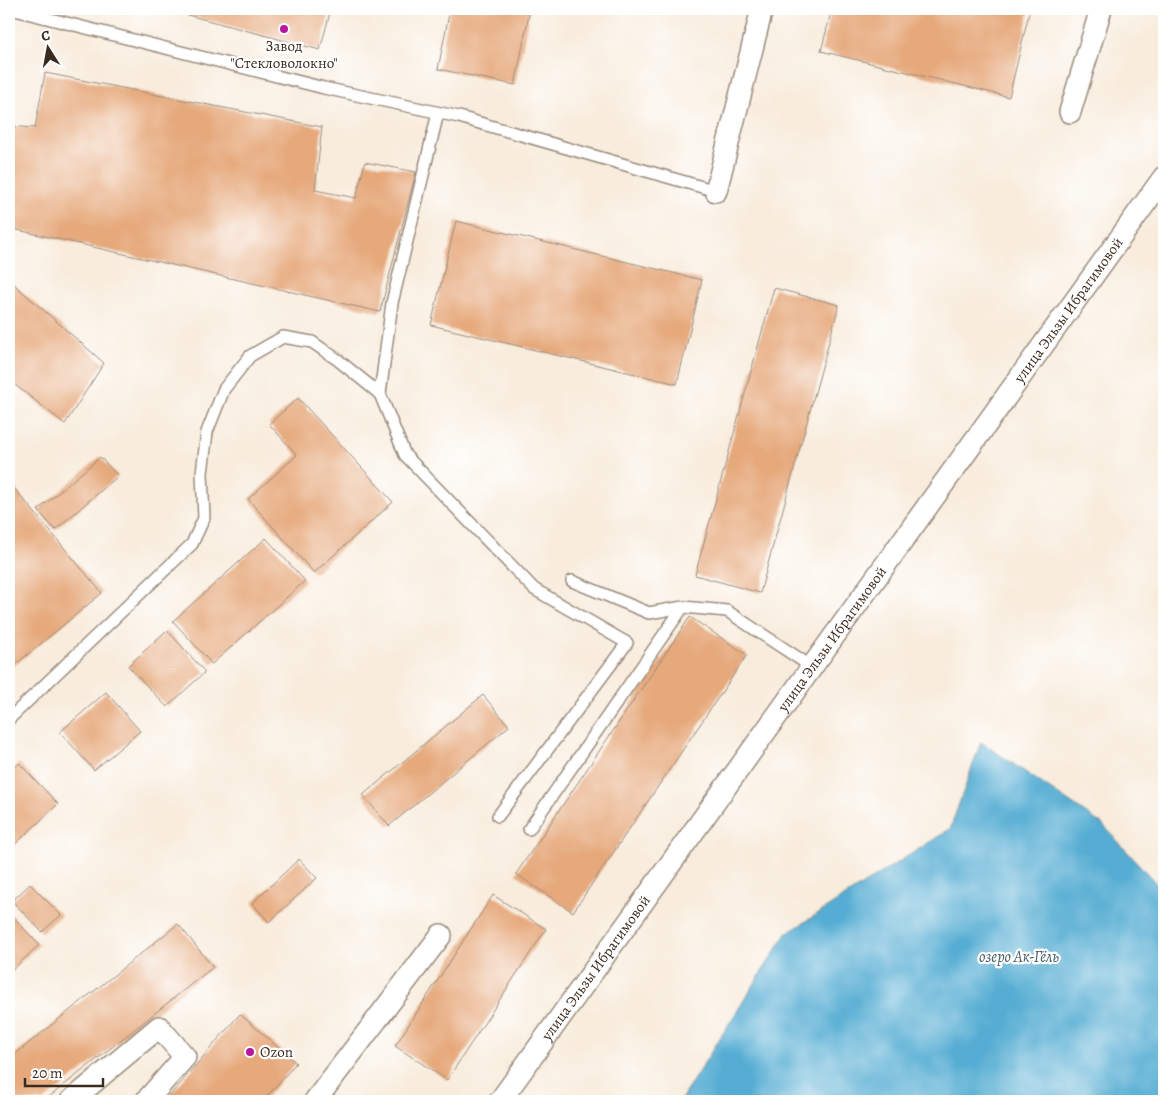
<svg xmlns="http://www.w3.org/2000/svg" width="1173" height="1110" font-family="Alegreya,serif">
  <rect width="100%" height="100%" fill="#fff"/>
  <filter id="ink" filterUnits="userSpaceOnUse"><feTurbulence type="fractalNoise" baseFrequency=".02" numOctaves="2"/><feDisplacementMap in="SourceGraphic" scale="10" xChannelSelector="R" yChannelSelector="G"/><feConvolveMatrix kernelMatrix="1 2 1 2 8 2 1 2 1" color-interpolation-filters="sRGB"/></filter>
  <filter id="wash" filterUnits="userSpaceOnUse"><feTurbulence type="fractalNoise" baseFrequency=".0096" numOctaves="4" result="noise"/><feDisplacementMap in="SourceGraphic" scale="20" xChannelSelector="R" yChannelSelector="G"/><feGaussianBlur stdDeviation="1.12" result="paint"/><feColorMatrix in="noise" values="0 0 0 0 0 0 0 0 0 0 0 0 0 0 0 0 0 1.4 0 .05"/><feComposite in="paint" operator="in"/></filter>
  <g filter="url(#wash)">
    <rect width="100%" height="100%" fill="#f8ecdc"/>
    <polygon fill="#57add3" stroke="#496c78" points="981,742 1103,825 1164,892 1164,1101 680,1101 786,934 950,829"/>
    <g id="blocks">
      <g fill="#e6a97b">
        <polygon points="165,9 331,9 320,50"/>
        <polygon points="450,9 530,9 515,85 438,69"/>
        <polygon points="832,9 1030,9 1009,97 821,51"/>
        <polygon points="45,73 322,127 315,190 356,198 365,162 416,172 380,312 9,228 9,126 35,128"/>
        <polygon points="456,221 702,280 677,384 431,325"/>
        <polygon points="9,280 104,363 65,424 9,380"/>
        <polygon points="774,288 839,305 760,593 695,575"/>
        <polygon points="298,398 393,502 314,573 248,499 297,455 269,424"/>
        <polygon points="100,457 118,476 55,530 38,510"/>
        <polygon points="9,482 102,593 9,670"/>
        <polygon points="266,538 305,581 212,664 173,621"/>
        <polygon points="690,617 747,655 573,912 516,874"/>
        <polygon points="167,630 205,672 167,707 128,666"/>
        <polygon points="106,692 140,731 94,770 60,732"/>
        <polygon points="483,695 509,726 389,826 363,795"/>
        <polygon points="19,763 58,804 9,850 9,773"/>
        <polygon points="299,859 317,878 269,922 252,903"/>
        <polygon points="30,884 61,915 42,932 12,901"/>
        <polygon points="493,895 546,929 447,1080 395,1046"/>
        <polygon points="9,912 39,945 9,973"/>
        <polygon points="178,924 213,967 44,1101 9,1101 9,1059"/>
        <polygon points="240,1014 296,1063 263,1101 165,1101"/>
      </g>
    </g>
  </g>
  <g filter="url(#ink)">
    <use href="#blocks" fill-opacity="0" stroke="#9a8b7d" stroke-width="1"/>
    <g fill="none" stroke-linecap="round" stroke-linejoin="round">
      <defs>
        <g id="service">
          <polyline points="11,9 324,88 459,117 716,191"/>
          <polyline points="438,113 392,303 380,394 405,455 534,589 627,643 498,816"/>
          <polyline points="572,581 649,613 683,607 727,611 812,667"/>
          <polyline points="9,719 192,544 204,518 202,473 207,432 224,389 250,356 283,337 312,342 338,360 380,394"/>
          <polyline points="529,829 683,607"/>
        </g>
        <g id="minor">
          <polyline points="1070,112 1101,9"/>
          <polyline points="716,191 762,9"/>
          <polyline points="71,1101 159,1027 185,1057 146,1101"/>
          <polyline points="315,1101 441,935"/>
          <path id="s1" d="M 500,1101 L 1164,177"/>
        </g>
      </defs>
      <use href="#service" stroke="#9a8b7d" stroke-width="14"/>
      <use href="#minor" stroke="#9a8b7d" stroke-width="24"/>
      <use href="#service" stroke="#fff" stroke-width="11"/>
      <use href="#minor" stroke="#fff" stroke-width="21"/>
    </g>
  </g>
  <g fill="#b5179e" stroke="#fff" stroke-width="2">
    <circle cx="284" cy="29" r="5"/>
    <circle cx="250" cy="1052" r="5"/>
  </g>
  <g text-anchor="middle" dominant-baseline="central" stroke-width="4.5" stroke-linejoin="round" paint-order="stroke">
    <g font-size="15" fill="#3b2a1e" stroke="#fff">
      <text x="284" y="46">Завод<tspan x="284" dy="17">"Стекловолокно"</tspan></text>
      <text x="260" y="1052" text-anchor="start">Ozon</text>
    </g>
    <g font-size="15" fill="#3b2a1e" stroke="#fff">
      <text stroke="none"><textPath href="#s1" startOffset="974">улица Эльзы Ибрагимовой</textPath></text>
      <text stroke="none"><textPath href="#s1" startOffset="569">улица Эльзы Ибрагимовой</textPath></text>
      <text stroke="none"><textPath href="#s1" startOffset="164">улица Эльзы Ибрагимовой</textPath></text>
    </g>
    <g font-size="16" font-style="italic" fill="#465e66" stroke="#fff">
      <text x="1019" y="957">озеро Ак-Гёль</text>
    </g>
  </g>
  <rect width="1173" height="1110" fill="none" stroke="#fff" stroke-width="30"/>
  <g transform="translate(48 48) rotate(349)" stroke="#ffffff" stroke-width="4" paint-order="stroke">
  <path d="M0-4L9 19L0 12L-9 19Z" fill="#3b2a1e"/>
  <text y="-8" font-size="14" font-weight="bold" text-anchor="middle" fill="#3b2a1e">С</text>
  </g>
  <path d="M25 1078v8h78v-8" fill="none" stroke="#3b2a1e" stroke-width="2.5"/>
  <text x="32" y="1078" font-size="15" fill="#3b2a1e" stroke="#ffffff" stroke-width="4" paint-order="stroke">20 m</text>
</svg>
